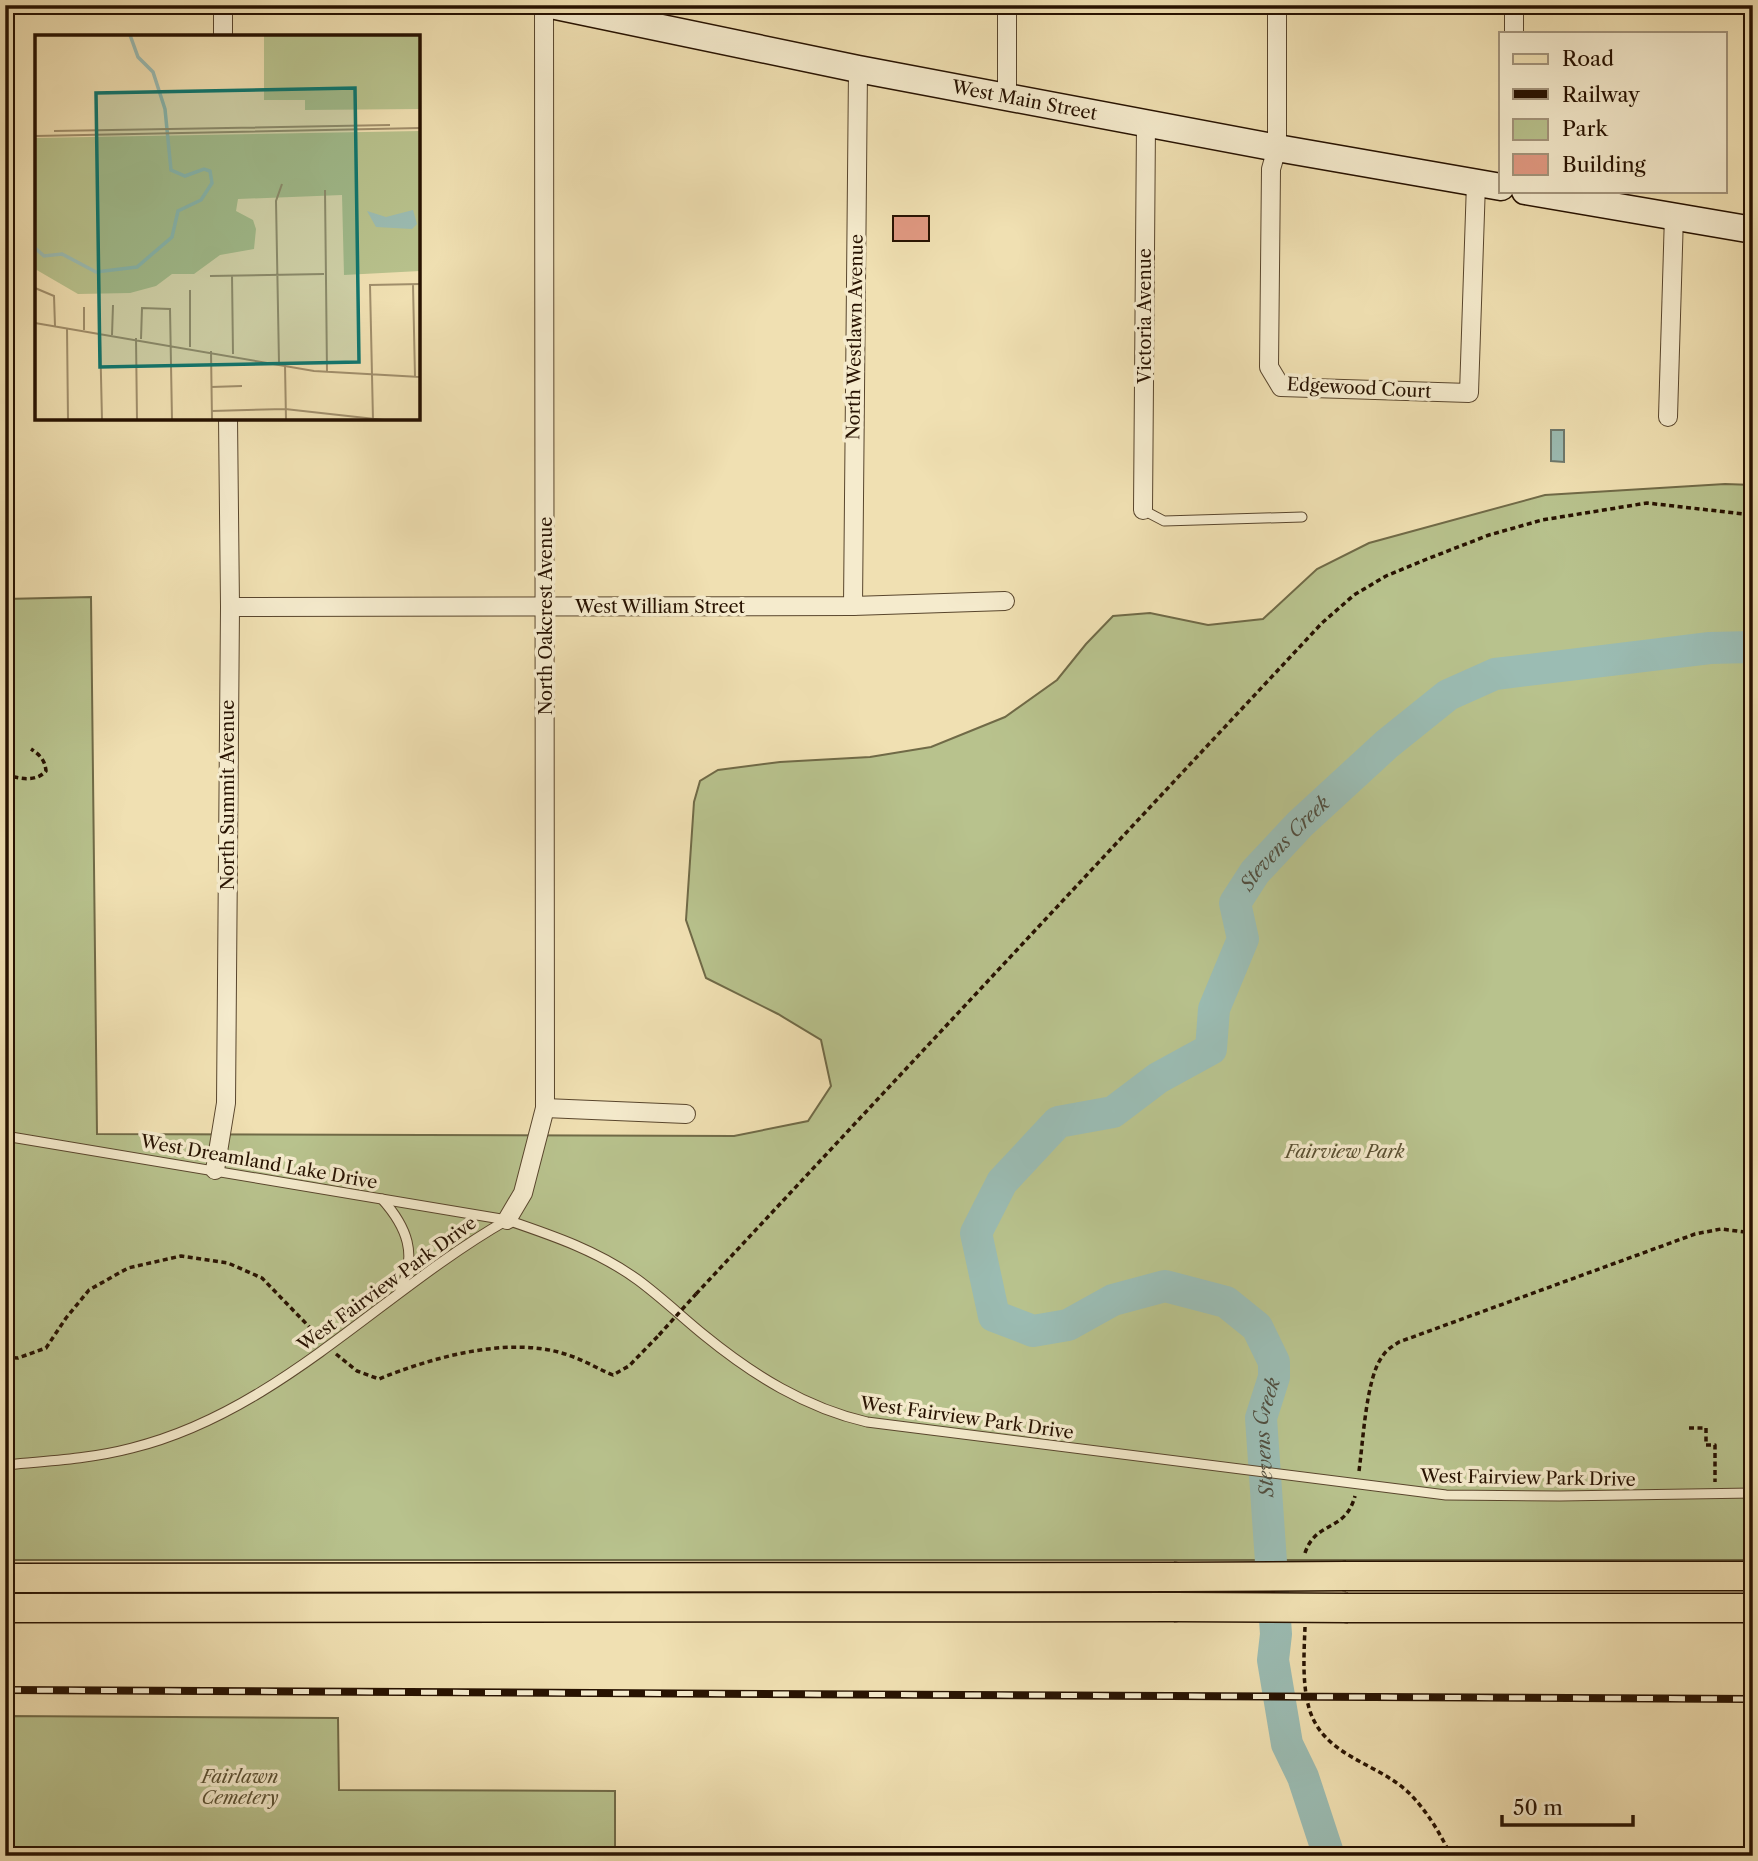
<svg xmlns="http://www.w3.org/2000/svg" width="1758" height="1861" font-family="'Libre Caslon Text',serif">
  <rect width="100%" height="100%" fill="#f0e0b2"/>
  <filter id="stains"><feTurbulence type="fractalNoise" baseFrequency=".00286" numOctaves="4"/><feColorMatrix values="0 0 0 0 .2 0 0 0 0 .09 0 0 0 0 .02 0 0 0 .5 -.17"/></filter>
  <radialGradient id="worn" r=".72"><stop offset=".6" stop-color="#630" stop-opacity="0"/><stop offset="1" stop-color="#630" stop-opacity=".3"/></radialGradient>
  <g fill="#b8c28d" stroke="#706a47" stroke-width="2">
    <polygon points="1725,484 1753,485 1753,1560 5,1560 5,599 91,597 97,1134 734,1136 808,1121 831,1086 821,1040 778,1014 706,978 686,920 694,802 700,781 718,770 780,762 870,757 931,747 1005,717 1057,680 1086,644 1113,616 1150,613 1208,625 1263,619 1317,569 1369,543 1545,495"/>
    <polygon points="5,1716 338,1718 339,1790 615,1791 615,1856 5,1856"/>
  </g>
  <polygon fill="#9bbcb3" stroke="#6d786c" stroke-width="2" points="1551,430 1564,430 1564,462 1551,461"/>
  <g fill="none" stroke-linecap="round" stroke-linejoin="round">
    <path stroke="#9bbcb3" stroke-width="32" id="s1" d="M 1329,1856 L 1303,1777 L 1287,1744 L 1273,1660 L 1276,1634 L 1261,1418 L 1274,1377 L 1274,1362 L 1257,1327 L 1226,1302 L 1165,1286 L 1113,1300 L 1068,1325 L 1033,1331 L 994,1316 L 976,1233 L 1002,1182 L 1058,1122 L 1113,1112 L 1158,1078 L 1211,1049 L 1214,1009 L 1243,939 L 1235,903 L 1255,872 L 1300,824 L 1387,744 L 1448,695 L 1495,674 L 1710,648 L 1753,647"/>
  </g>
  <rect fill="#e19982" stroke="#271201" stroke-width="2" x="893" y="216" width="36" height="25"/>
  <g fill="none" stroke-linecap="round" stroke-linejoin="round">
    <defs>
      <g id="lane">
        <polyline points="1143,510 1164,521 1302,517"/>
        <path d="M 5,1136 L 507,1220 C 554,1236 598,1251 638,1280 C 661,1297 682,1317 704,1335 C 753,1375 806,1408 867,1422 L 1446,1495 L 1560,1496 L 1753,1493"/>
        <path d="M 382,1199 C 407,1227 418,1255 400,1290"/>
        <path d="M 5,1465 C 48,1461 90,1459 132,1448 C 277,1412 381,1292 507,1220"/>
      </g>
      <g id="street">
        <polyline points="223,5 223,37"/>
        <polyline points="1007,5 1007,95"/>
        <polyline points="1277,5 1277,148 1271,169 1269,367 1281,387 1469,393 1476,183"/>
        <polyline points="1514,5 1514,33"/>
        <polyline points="1668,417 1674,215"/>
        <polyline points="1143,510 1146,123"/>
        <polyline points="853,606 858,69"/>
        <polyline points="230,607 853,606 1005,601"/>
        <polyline points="545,1108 686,1114"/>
        <polyline points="215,1170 226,1103 230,607 228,418"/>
        <polyline points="507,1220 523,1193 545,1108 544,5"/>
      </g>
      <g id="secondary">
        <path id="s2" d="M 551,5 L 858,69 L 1277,148 L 1501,187"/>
        <polyline points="1525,191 1753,230"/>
      </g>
      <g id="primary">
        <polyline points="1346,1576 1753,1576"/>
        <polyline points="5,1578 1174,1577"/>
        <polyline points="5,1608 1174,1607"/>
        <polyline points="1348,1608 1753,1608"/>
      </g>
    </defs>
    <use href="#lane" stroke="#59462d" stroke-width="11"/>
    <use href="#street" stroke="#59462d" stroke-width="20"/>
    <use href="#secondary" stroke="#271201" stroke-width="29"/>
    <use href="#primary" stroke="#271201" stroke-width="31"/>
    <g stroke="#271201" stroke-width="3.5" stroke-dasharray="5 3.5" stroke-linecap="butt">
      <path d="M 5,775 C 19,778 35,783 46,771 C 45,760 40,755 31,749"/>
      <polyline points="696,1294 1208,745 1322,623 1354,595 1386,576 1427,559 1489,535 1542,520 1647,503 1753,515"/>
      <path d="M 336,1354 L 357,1371 L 379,1379 C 433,1357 511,1335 568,1355 C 584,1360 598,1369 613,1375 L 629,1366 L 659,1335"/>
      <polyline points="5,1357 18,1358 46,1348 66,1318 89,1290 128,1268 181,1256 228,1263 262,1278 321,1339"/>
      <polyline points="1689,1428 1706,1428 1706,1445 1715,1445 1715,1482"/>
      <path d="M 1359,1471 C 1363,1443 1366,1378 1382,1357 C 1386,1350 1393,1346 1399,1342 L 1695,1234 L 1721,1229 L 1753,1233"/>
      <path d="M 1305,1553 C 1316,1520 1345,1533 1355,1496"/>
      <path d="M 1305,1627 C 1304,1653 1302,1683 1309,1708 C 1323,1757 1377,1762 1409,1793 C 1427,1811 1440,1833 1451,1856"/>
    </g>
    <use href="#lane" stroke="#f5ebcd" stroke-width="9"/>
    <use href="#street" stroke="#f5ebcd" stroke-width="18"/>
    <use href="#secondary" stroke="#f5ebcd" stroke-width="26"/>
    <use href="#primary" stroke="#f0e0b2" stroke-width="28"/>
    <defs>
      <polyline id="rail" points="5,1690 1753,1699"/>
    </defs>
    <use href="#rail" stroke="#271201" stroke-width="8"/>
    <use href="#rail" stroke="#f5ebcd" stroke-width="5" stroke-dasharray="16" stroke-linecap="butt"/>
    <defs>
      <g id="primary-bridge">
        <polyline points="1174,1577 1346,1576"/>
        <polyline points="1174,1607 1348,1608"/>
      </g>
    </defs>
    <use href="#primary-bridge" stroke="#271201" stroke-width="31" stroke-linecap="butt"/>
    <polyline stroke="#271201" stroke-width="3.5" stroke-dasharray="5 3.5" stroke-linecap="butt" points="659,1335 696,1294"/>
    <use href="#primary-bridge" stroke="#f0e0b2" stroke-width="28"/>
  </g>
  <g text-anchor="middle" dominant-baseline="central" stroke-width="7" stroke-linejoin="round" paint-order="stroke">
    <g font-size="18" fill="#271201" stroke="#f5ebcd">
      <text stroke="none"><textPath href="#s2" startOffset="483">West Main Street</textPath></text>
      <text transform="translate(1145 316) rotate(-90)">Victoria Avenue</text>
      <text transform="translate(855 337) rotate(-89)">North Westlawn Avenue</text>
      <text transform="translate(1359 388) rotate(3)">Edgewood Court</text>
      <text x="660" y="607">West William Street</text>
      <text transform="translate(546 616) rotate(-90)">North Oakcrest Avenue</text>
      <text transform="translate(228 795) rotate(-90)">North Summit Avenue</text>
      <text transform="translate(259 1162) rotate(10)">West Dreamland Lake Drive</text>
      <text transform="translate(387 1284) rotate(-36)">West Fairview Park Drive</text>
      <text transform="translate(967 1418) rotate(8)">West Fairview Park Drive</text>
      <text transform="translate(1528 1478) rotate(1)">West Fairview Park Drive</text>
    </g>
    <g font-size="18" font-style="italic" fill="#5a5032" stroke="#f5ebcd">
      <text x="1345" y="1152">Fairview Park</text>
      <text x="240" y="1777">Fairlawn<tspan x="240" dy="21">Cemetery</tspan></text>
    </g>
    <g font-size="19" font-style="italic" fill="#504e3f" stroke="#f5ebcd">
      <text stroke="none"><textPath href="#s1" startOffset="1458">Stevens Creek</textPath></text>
      <text stroke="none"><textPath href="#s1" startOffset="429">Stevens Creek</textPath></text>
    </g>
  </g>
  <g transform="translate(35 35)">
    <rect width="385" height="385" fill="#f0e0b2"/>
    <path d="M 385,0 L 385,74 L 270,75 L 270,65 L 229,65 L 229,0 ZM 385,96 L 385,236 L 309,240 L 307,160 L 203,164 L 201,176 L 218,185 L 221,194 L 219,214 L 185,220 L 159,239 L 137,239 L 121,251 L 95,258 L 43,259 L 0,234 L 0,103 Z" fill="#b8c28d"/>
    <path d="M 378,175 L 382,189 L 377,194 L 341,192 L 332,176 L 351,182 Z" fill="#9bbcb3"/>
    <path fill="none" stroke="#9bbcb3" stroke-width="3.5" d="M 0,213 L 9,221 L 27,219 L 61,237 L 102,232 L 137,202 L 143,176 L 166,165 L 177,148 L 175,136 L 169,134 L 150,141 L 136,135 L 130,74 L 118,37 L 103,22 L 95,0"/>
    <path fill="none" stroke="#a08e6b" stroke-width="2" d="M 19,96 L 355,90M 0,101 L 385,93M 290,155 L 292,337M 197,240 L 198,319M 175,241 L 289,239M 378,250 L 380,342M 0,253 L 19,261 L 20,291M 155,255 L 155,312M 49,272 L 49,295M 0,288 L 279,336 L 385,342M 32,293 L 33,385M 65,298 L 67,385M 77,300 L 78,270M 101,303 L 102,385M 106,304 L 107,273 L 135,274 L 137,385M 176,316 L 177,385M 244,328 L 241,166 L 247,149M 250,330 L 251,385M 176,352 L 207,351M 177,376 L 250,374 L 349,385M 338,385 L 335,250 L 385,249"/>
    <path fill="#0f766e" fill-opacity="0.15" stroke="#0f766e" stroke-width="3.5" d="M 320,53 L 324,327 L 65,332 L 61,58 Z"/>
    <rect width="385" height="385" fill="none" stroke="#271201" stroke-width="3.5"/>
  </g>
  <rect width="1758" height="1861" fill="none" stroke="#f0e0b2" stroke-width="28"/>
  <rect x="7" y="7" width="1744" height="1847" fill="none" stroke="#271201" stroke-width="3.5"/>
  <rect x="14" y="14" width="1730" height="1833" fill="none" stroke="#271201" stroke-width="2"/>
  <rect x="1499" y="32" width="228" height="161" fill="#f5ebcd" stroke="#a3947b" stroke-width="2"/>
  <rect x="1513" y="54" width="35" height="10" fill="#f0e0b2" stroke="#a3947b" stroke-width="2"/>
  <text x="1562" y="66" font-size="21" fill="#271201">Road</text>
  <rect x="1513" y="89" width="35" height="10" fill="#271201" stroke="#a3947b" stroke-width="2"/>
  <text x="1562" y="102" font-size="21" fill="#271201">Railway</text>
  <rect x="1513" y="119" width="35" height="21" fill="#b8c28d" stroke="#a3947b" stroke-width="2"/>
  <text x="1562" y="136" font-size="21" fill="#271201">Park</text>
  <rect x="1513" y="154" width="35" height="21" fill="#e19982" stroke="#a3947b" stroke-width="2"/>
  <text x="1562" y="172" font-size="21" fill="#271201">Building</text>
  <path d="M1502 1815v10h131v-10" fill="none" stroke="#271201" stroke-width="3.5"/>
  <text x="1513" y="1815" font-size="21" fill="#271201" stroke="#f5ebcd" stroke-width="5" paint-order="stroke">50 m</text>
  <rect width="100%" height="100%" filter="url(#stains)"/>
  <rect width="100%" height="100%" fill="url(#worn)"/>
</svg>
